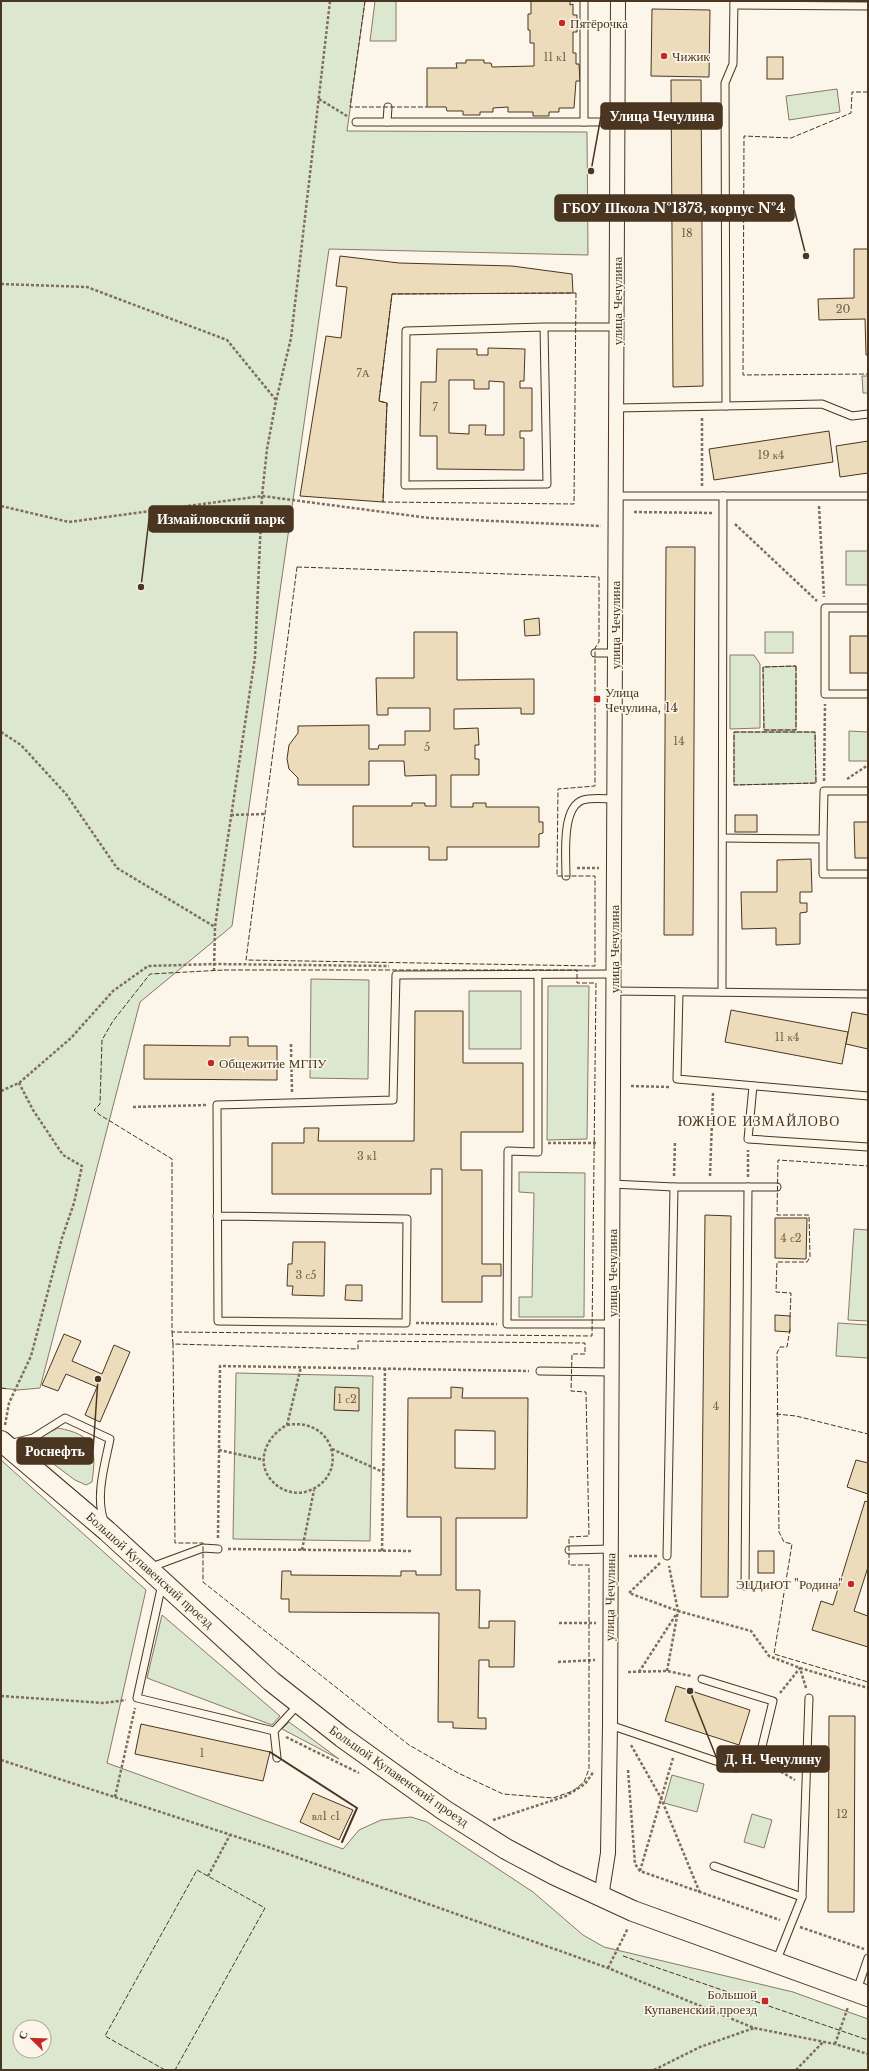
<svg xmlns="http://www.w3.org/2000/svg" width="869" height="2071" font-family="'Libre Baskerville',serif">
  <rect width="100%" height="100%" fill="#fbf6e9"/>
  <g fill="#dce7d0" stroke="#887966" fill-rule="evenodd">
    <polygon points="1,1 365,1 347,131 587,132 588,255 329,249 232,926 140,1002 40,1388 18,1390 1,1388"/>
    <polygon points="375,1 396,1 396,41 370,41"/>
    <polygon points="837,89 840,112 789,120 786,96"/>
    <polygon points="862,376 868,376 868,393 863,393"/>
    <rect x="846" y="551" width="22" height="34"/>
    <rect x="765" y="632" width="28" height="21"/>
    <polygon points="730,655 754,655 760,664 760,728 730,729"/>
    <polygon points="796,666 796,730 764,730 763,667"/>
    <polygon points="849,731 868,732 868,761 849,761"/>
    <polygon points="734,732 815,732 816,783 734,785"/>
    <polygon points="311,979 369,980 368,1079 310,1078"/>
    <polygon points="548,986 589,986 587,1139 547,1140"/>
    <rect x="469" y="991" width="52" height="58"/>
    <polygon points="519,1172 585,1173 584,1317 519,1317 519,1297 532,1297 534,1193 519,1192"/>
    <polygon points="854,1229 868,1230 868,1321 848,1320"/>
    <polygon points="838,1323 868,1325 868,1358 836,1356"/>
    <polygon points="236,1373 373,1376 370,1541 233,1539"/>
    <path d="M 58,1428 C 94,1435 97,1447 92,1482 L 86,1485 L 75,1480 L 40,1454 L 38,1443 L 44,1435 Z"/>
    <path d="M 1,1460 L 146,1590 L 107,1763 L 343,1849 L 359,1830 L 381,1820 L 411,1817 L 427,1822 L 533,1892 L 583,1935 L 604,1947 L 793,1992 L 868,2019 L 868,2070 L 1,2070 ZM 20,2027 L 44,2027 L 44,2051 L 20,2051 Z"/>
    <polygon points="162,1615 280,1716 272,1725 147,1678"/>
    <polygon points="289,1722 339,1759 282,1729"/>
    <polygon points="672,1775 704,1784 697,1812 664,1803"/>
    <polygon points="752,1814 772,1820 764,1848 744,1842"/>
  </g>
  <g fill="#ecdcbc" stroke="#4a3520" fill-rule="evenodd">
    <polygon points="531,1 570,1 570,5 573,4 573,15 577,15 577,32 573,32 573,53 576,53 576,64 579,64 580,81 576,81 574,108 559,108 559,112 549,112 549,116 533,116 533,112 508,112 508,107 493,108 493,112 480,112 480,115 463,115 463,111 447,111 446,107 427,107 427,68 457,68 456,63 466,63 466,60 484,60 484,63 491,63 492,67 534,66 534,43 530,43 530,30 528,30 528,14 531,14"/>
    <polygon points="652,9 710,10 709,77 651,76"/>
    <rect x="767" y="57" width="16" height="22"/>
    <polygon points="671,80 701,80 703,386 673,387"/>
    <polygon points="854,249 868,249 868,355 866,355 865,319 819,320 818,299 854,298"/>
    <polygon points="340,256 399,263 512,266 572,274 573,293 392,294 379,401 387,403 383,502 300,496 326,336 341,338 347,287 336,286"/>
    <path d="M 488,348 L 525,349 L 524,381 L 520,381 L 520,388 L 532,388 L 532,431 L 520,431 L 520,438 L 524,438 L 524,470 L 437,469 L 437,436 L 420,436 L 421,382 L 436,382 L 437,349 L 477,349 L 477,355 L 488,355 ZM 449,380 L 474,380 L 474,389 L 489,389 L 489,381 L 504,382 L 504,435 L 485,435 L 486,425 L 469,425 L 469,434 L 449,433 Z"/>
    <polygon points="829,431 833,462 714,480 709,449"/>
    <polygon points="868,441 868,473 840,477 836,446"/>
    <polygon points="666,547 695,547 693,935 664,935"/>
    <polygon points="539,618 540,635 525,636 524,620"/>
    <polygon points="414,632 457,632 457,680 534,679 534,714 521,714 521,708 454,709 454,729 478,728 479,745 475,745 475,759 479,759 479,775 451,775 451,807 473,807 473,803 486,803 486,807 539,807 539,822 543,822 543,833 539,834 539,847 447,847 447,860 429,860 429,847 353,847 353,806 412,806 412,803 425,803 425,806 436,806 436,775 405,776 404,761 369,761 369,785 298,785 298,778 289,769 287,759 289,745 298,733 298,726 369,725 369,749 378,749 379,745 405,745 405,731 430,731 430,708 388,708 388,715 377,715 376,678 414,678"/>
    <rect x="850" y="636" width="18" height="37"/>
    <rect x="735" y="815" width="22" height="17"/>
    <polygon points="854,822 868,822 868,858 855,858"/>
    <polygon points="811,859 812,892 800,892 800,903 807,903 807,912 800,913 800,944 776,945 776,928 742,929 741,892 777,892 777,860"/>
    <polygon points="731,1010 848,1032 842,1064 725,1042"/>
    <polygon points="415,1011 463,1011 463,1063 523,1063 523,1132 461,1132 461,1170 482,1170 482,1264 501,1264 501,1276 482,1276 482,1302 442,1302 442,1169 431,1169 431,1194 272,1194 272,1143 304,1143 304,1128 319,1128 318,1141 414,1141"/>
    <polygon points="852,1012 868,1015 868,1049 846,1044"/>
    <polygon points="230,1037 248,1037 248,1046 277,1046 277,1080 144,1079 144,1045 230,1046"/>
    <polygon points="705,1215 731,1216 728,1597 701,1597"/>
    <polygon points="775,1218 807,1218 806,1259 775,1258"/>
    <polygon points="293,1242 325,1242 324,1296 292,1295 293,1286 287,1286 288,1264 292,1264"/>
    <polygon points="346,1285 362,1285 362,1301 345,1300"/>
    <polygon points="775,1315 790,1316 790,1332 775,1331"/>
    <polygon points="64,1334 81,1341 72,1361 102,1374 114,1345 130,1352 100,1422 85,1415 97,1387 66,1374 58,1391 42,1385"/>
    <polygon points="335,1387 359,1388 359,1411 334,1410"/>
    <path d="M 451,1387 L 463,1388 L 462,1398 L 528,1398 L 527,1518 L 456,1518 L 456,1590 L 480,1590 L 479,1628 L 489,1628 L 489,1621 L 515,1621 L 514,1667 L 489,1667 L 489,1660 L 479,1660 L 478,1718 L 486,1718 L 486,1729 L 453,1728 L 453,1722 L 438,1722 L 439,1613 L 289,1612 L 289,1599 L 281,1599 L 282,1571 L 291,1571 L 291,1575 L 401,1576 L 401,1571 L 416,1571 L 416,1575 L 441,1575 L 441,1517 L 407,1517 L 408,1398 L 451,1398 ZM 455,1430 L 495,1431 L 495,1469 L 455,1468 Z"/>
    <polygon points="856,1460 868,1463 868,1494 847,1487"/>
    <polygon points="865,1501 868,1502 868,1567 854,1611 868,1616 868,1647 812,1630 821,1601 833,1605"/>
    <rect x="758" y="1551" width="16" height="22"/>
    <polygon points="676,1686 750,1710 739,1745 665,1721"/>
    <polygon points="829,1716 855,1716 854,1912 828,1912"/>
    <polygon points="141,1724 270,1752 263,1781 135,1754"/>
    <polygon points="313,1793 353,1810 339,1840 300,1822"/>
  </g>
  <g fill="none" stroke-linecap="round" stroke-linejoin="round">
    <defs>
      <g id="lane">
        <polyline points="584,1 584,122"/>
        <polyline points="734,5 868,6"/>
        <polyline points="356,122 618,122"/>
        <polyline points="387,122 388,107"/>
        <polyline points="544,327 406,331 405,485 547,484 544,327 616,327"/>
        <polyline points="726,406 725,83 733,64 734,1"/>
        <polyline points="616,408 822,404 852,416 868,414"/>
        <polyline points="616,496 868,496"/>
        <polyline points="868,608 825,608 825,694 868,694"/>
        <polyline points="595,653 615,653"/>
        <polyline points="723,838 823,839 823,874 868,874"/>
        <polyline points="823,839 824,791 868,791"/>
        <path d="M 566,876 C 566,857 561,807 583,800 C 592,797 605,799 614,799"/>
        <polyline points="538,974 538,1152 508,1151 507,1324 612,1324"/>
        <polyline points="613,991 868,994"/>
        <polyline points="679,992 677,1079 868,1096"/>
        <polyline points="722,992 723,496"/>
        <polyline points="753,1086 748,1139 868,1147"/>
        <polyline points="612,1184 674,1187 748,1187 745,1586"/>
        <polyline points="748,1187 777,1187"/>
        <polyline points="217,1216 407,1219 406,1323 218,1321 217,1105 393,1100 396,975 613,974"/>
        <polyline points="540,1371 612,1372"/>
        <path d="M 9,1444 L 33,1438 L 65,1418 L 110,1439 C 105,1464 95,1496 104,1521"/>
        <polyline points="569,1550 611,1549"/>
        <polyline points="667,1556 674,1187"/>
        <polyline points="152,1571 157,1565 203,1548 218,1549"/>
        <polyline points="162,1584 137,1698 274,1731"/>
        <polyline points="610,1725 736,1768 759,1759 773,1701 702,1679"/>
        <polyline points="277,1758 274,1731 298,1705"/>
        <polyline points="714,1866 802,1897"/>
        <polyline points="776,1962 802,1897 809,1698"/>
        <polyline points="857,1990 868,1958"/>
      </g>
      <polyline id="street" points="601,1897 608,1853 610,1725 618,1"/>
      <polyline id="secondary" points="1,1441 107,1531 271,1681 342,1737 444,1810 506,1849 555,1875 633,1911 868,1996"/>
    </defs>
    <use href="#lane" stroke="#4a3520" stroke-width="9"/>
    <use href="#street" stroke="#4a3520" stroke-width="16"/>
    <use href="#secondary" stroke="#4a3520" stroke-width="22"/>
    <g stroke="#7f6f5c" stroke-width="2.5" stroke-dasharray="3 2" stroke-linecap="butt">
      <polyline points="319,99 347,116"/>
      <polyline points="1,284 87,287 227,340 276,400"/>
      <polyline points="702,486 702,417"/>
      <polyline points="1,506 69,522 262,496 429,518 601,526"/>
      <polyline points="819,506 824,597"/>
      <polyline points="634,512 712,513"/>
      <polyline points="735,524 817,601"/>
      <polyline points="1,732 21,745 66,794 117,868 215,927"/>
      <polyline points="847,779 868,765"/>
      <polyline points="824,781 825,704"/>
      <polyline points="231,815 265,814"/>
      <polyline points="577,868 599,868"/>
      <polyline points="214,971 215,927 219,897 255,657 262,496 267,449 276,401 291,338 330,1"/>
      <polyline points="291,1044 292,1093"/>
      <polyline points="631,1086 670,1087"/>
      <polyline points="1,1091 19,1083 71,1038 113,991 148,966 214,964 389,966"/>
      <polyline points="133,1107 207,1105"/>
      <polyline points="548,1143 597,1143"/>
      <polyline points="674,1176 675,1141"/>
      <polyline points="710,1176 713,1093"/>
      <polyline points="748,1177 748,1150"/>
      <polyline points="416,1323 497,1324"/>
      <polyline points="5,1425 9,1403 31,1356 62,1238 74,1203 82,1166 63,1155 33,1110 19,1083"/>
      <path d="M 287,1425 C 336,1416 351,1479 305,1492 C 297,1494 286,1492 279,1487 C 253,1469 263,1438 287,1425 L 301,1367"/>
      <polyline points="332,1449 383,1472"/>
      <polyline points="219,1450 264,1460"/>
      <polyline points="218,1538 220,1366 529,1371"/>
      <polyline points="228,1549 413,1551"/>
      <polyline points="302,1550 314,1490"/>
      <polyline points="382,1551 385,1368"/>
      <polyline points="629,1556 657,1556"/>
      <polyline points="660,1563 629,1593 678,1611 751,1631 769,1656 800,1668 868,1688"/>
      <polyline points="559,1623 596,1623"/>
      <polyline points="558,1662 595,1660"/>
      <polyline points="667,1671 678,1611 669,1566"/>
      <polyline points="628,1672 667,1671 691,1676"/>
      <polyline points="639,1672 677,1613"/>
      <polyline points="780,1693 800,1668 806,1688"/>
      <polyline points="1,1696 104,1703 126,1700"/>
      <polyline points="286,1737 359,1773"/>
      <polyline points="631,1745 661,1798 700,1893"/>
      <polyline points="1,1760 268,1847 608,1968 754,2028 835,2044 868,2054"/>
      <polyline points="768,1764 795,1780"/>
      <polyline points="628,1770 635,1864 640,1871 780,1920"/>
      <polyline points="115,1797 135,1708"/>
      <polyline points="493,1820 566,1796 585,1784 594,1771"/>
      <polyline points="640,1871 673,1758"/>
      <polyline points="208,1876 230,1835"/>
      <polyline points="800,1927 864,1949"/>
      <polyline points="608,1968 628,1928"/>
      <polyline points="835,2044 848,2007"/>
      <polyline points="654,2070 700,2047 754,2028"/>
      <polyline points="796,2070 823,2042"/>
    </g>
    <use href="#lane" stroke="#fbf6e9" stroke-width="7"/>
    <use href="#street" stroke="#fbf6e9" stroke-width="14"/>
    <use href="#secondary" stroke="#fbf6e9" stroke-width="20"/>
    <g stroke="#4a3520" stroke-width="1" stroke-dasharray="5 2" stroke-linecap="butt">
      <polyline points="365,1 350,107 427,107"/>
      <polyline points="868,92 852,92 851,113 791,138 744,136 743,375 868,374"/>
      <polygon points="576,293 574,504 383,502 387,403 379,401 392,294"/>
      <polygon points="297,567 599,577 599,642 595,648 595,786 558,789 557,876 595,876 595,966 246,960"/>
      <polygon points="796,666 796,730 764,730 763,667"/>
      <polygon points="734,732 815,732 816,783 734,785"/>
      <polygon points="224,970 577,970 577,983 596,983 592,1336 172,1332 172,1159 100,1115 94,1110 100,1104 102,1040 113,1021 150,974"/>
      <polyline points="790,1317 791,1293 776,1292 777,1262 807,1262 810,1257 809,1215 777,1215 778,1160 868,1166"/>
      <polyline points="790,1329 787,1347 780,1347 777,1353 779,1532 784,1542 792,1544 774,1654 868,1682"/>
      <polyline points="172,1332 173,1344"/>
      <polygon points="358,1341 585,1343 585,1354 572,1354 571,1391 586,1392 589,1536 569,1537 569,1565 589,1565 589,1769 584,1782 573,1791 553,1798 503,1794 458,1773 409,1745 203,1582 203,1543 175,1543 173,1344 358,1349"/>
      <polyline points="1,1388 8,1389"/>
      <polyline points="776,1414 796,1416 868,1434"/>
      <polyline points="623,1956 868,2040"/>
      <polyline points="165,2070 105,2036 197,1870 265,1908 175,2070"/>
    </g>
    <polyline stroke="#4a3520" stroke-width="2" points="270,1752 357,1808 342,1842"/>
  </g>
  <g fill="#c62828" stroke="#fbf6e9" stroke-width="1.5">
    <circle cx="562" cy="23" r="4"/>
    <circle cx="664" cy="56" r="4"/>
    <rect x="593" y="695" width="8" height="8" rx="2"/>
    <circle cx="211" cy="1063" r="4"/>
    <circle cx="851" cy="1584" r="4"/>
    <rect x="761" y="1997" width="8" height="8" rx="2"/>
  </g>
  <g text-anchor="middle" dominant-baseline="central" stroke-width="3" stroke-linejoin="round" paint-order="stroke">
    <g font-size="11" fill="#725f47">
      <text x="555" y="57">11 к1</text>
      <text x="687" y="233">18</text>
      <text x="843" y="309">20</text>
      <text x="363" y="373">7А</text>
      <text x="435" y="407">7</text>
      <text x="771" y="455">19 к4</text>
      <text x="679" y="741">14</text>
      <text x="427" y="747">5</text>
      <text x="787" y="1037">11 к4</text>
      <text x="367" y="1156">3 к1</text>
      <text x="791" y="1238">4 с2</text>
      <text x="306" y="1275">3 с5</text>
      <text x="347" y="1399">1 с2</text>
      <text x="716" y="1406">4</text>
      <text x="202" y="1753">1</text>
      <text x="842" y="1814">12</text>
      <text x="326" y="1816">вл1 с1</text>
    </g>
    <g font-size="13" fill="#4a3520" stroke="#fbf6e9" text-anchor="start">
      <text x="570" y="23">Пятёрочка</text>
      <text x="672" y="56">Чижик</text>
      <text x="605" y="692">Улица<tspan x="605" dy="15">Чечулина, 14</tspan></text>
      <text x="219" y="1063">Общежитие МГПУ</text>
      <text x="843" y="1584" text-anchor="end">ЭЦДиЮТ "Родина"</text>
      <text x="757" y="1994" text-anchor="end">Большой<tspan x="757" dy="15">Купавенский проезд</tspan></text>
    </g>
    <g font-size="13" fill="#4a3520" stroke="#fbf6e9">
      <text transform="translate(617 301) rotate(-90)">улица Чечулина</text>
      <text transform="translate(615 625) rotate(-90)">улица Чечулина</text>
      <text transform="translate(614 949) rotate(-90)">улица Чечулина</text>
      <text transform="translate(612 1273) rotate(-90)">улица Чечулина</text>
      <text transform="translate(150 1570) rotate(42)">Большой Купавенский проезд</text>
      <text transform="translate(610 1597) rotate(-89)">улица Чечулина</text>
      <text transform="translate(399 1776) rotate(35)">Большой Купавенский проезд</text>
    </g>
    <g font-size="14" letter-spacing="1" fill="#4a3520" stroke="#fbf6e9">
      <text x="759" y="1121">ЮЖНОЕ ИЗМАЙЛОВО</text>
    </g>
  </g>
  <path fill="none" stroke="#4a3520" stroke-width="1.5" d="M591 171L601 116M806 256L794 208M141 587L149 519M98 1379L93 1451M690 1691L717 1759"/>
  <g fill="#4a3520" stroke="#fbf6e9" stroke-width="1.5">
    <circle cx="591" cy="171" r="4"/>
    <circle cx="806" cy="256" r="4"/>
    <circle cx="141" cy="587" r="4"/>
    <circle cx="98" cy="1379" r="4"/>
    <circle cx="690" cy="1691" r="4"/>
  </g>
  <g fill="#4a3520" stroke="#4a3520" stroke-width="1.5">
    <rect x="601" y="103" width="121" height="26" rx="4"/>
    <rect x="555" y="195" width="239" height="26" rx="4"/>
    <rect x="149" y="506" width="144" height="26" rx="4"/>
    <rect x="17" y="1438" width="76" height="26" rx="4"/>
    <rect x="717" y="1746" width="112" height="26" rx="4"/>
  </g>
  <g font-size="14" text-anchor="middle" font-weight="bold" fill="#fff">
    <text x="662" y="121">Улица Чечулина</text>
    <text x="674" y="213">ГБОУ Школа №1373, корпус №4</text>
    <text x="221" y="524">Измайловский парк</text>
    <text x="55" y="1456">Роснефть</text>
    <text x="773" y="1764">Д. Н. Чечулину</text>
  </g>
  <rect width="869" height="2071" fill="none" stroke="#4a3520" stroke-width="4"/>
  <g transform="translate(32 2039) rotate(293)"><circle r="19" fill="#fbf6e9" stroke="#b4a999"/>
  <path d="M0-3L7 15L0 10L-7 15Z" fill="#c62828"/>
  <text y="-6" font-size="11" font-weight="bold" text-anchor="middle" fill="#4a3520">С</text>
  </g>
</svg>
